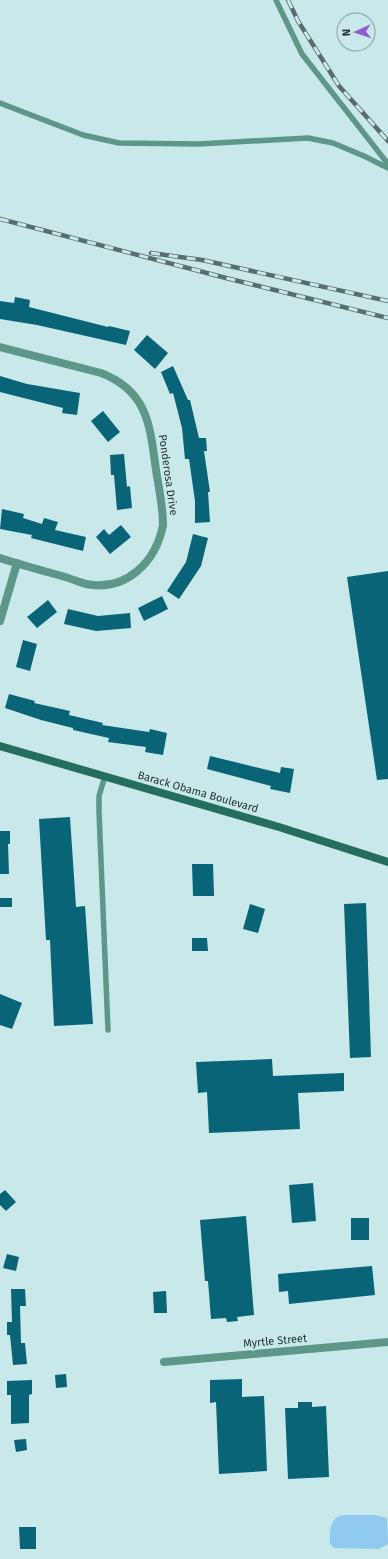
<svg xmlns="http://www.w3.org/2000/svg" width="388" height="1559" font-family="'Fira Sans',sans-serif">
  <rect width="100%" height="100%" fill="#c8e8e9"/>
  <path fill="#91caf1" d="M 341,1515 L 375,1515 L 387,1518 L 388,1544 L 379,1549 L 334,1548 L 330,1544 C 330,1533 328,1521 341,1515 Z"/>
  <g fill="#096477">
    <polygon points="15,297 30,300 29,307 108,327 109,326 130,331 126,345 37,325 0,319 0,301 14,303"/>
    <polygon points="147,335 168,353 155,369 134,350"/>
    <polygon points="173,366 188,400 190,400 199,438 206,438 207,451 204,451 210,492 208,492 210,522 195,523 195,501 189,459 185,459 182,428 173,393 170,394 161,372"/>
    <polygon points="0,376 27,384 80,393 77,415 62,413 63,408 0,392"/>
    <polygon points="103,411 120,432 108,442 91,421"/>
    <polygon points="124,454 127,487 130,486 132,508 117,510 114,475 111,475 110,455"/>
    <polygon points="2,509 24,514 23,518 42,524 44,518 58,522 55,530 86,537 83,551 31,538 32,535 0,529"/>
    <polygon points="121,525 131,537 110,554 96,537 104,529 109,535"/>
    <polygon points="193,534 208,538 201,566 179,599 167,591 186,562"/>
    <polygon points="388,571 388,779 377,780 347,577"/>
    <polygon points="162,596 168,609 144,621 138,608"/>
    <polygon points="48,600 57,612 37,628 27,617"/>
    <polygon points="68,609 98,616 130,613 131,628 96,631 64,624"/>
    <polygon points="23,640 37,644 30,671 16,667"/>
    <polygon points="9,694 35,701 34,703 70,711 69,715 103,723 102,725 149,732 150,729 167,733 163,755 145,752 146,747 108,742 109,738 73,730 73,728 41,720 5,708"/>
    <polygon points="210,756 280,773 281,767 294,769 290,793 270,789 271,786 207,769"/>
    <polygon points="70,817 76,907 85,906 93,1024 54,1026 50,940 46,940 39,819"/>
    <polygon points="0,831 10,831 10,844 8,844 9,874 0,874"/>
    <polygon points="192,864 213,864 214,896 193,896"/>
    <rect x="0" y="898" width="12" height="9"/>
    <polygon points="366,903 371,1057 350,1058 344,904"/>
    <polygon points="250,904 265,909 258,933 243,929"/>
    <polygon points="192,938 207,938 208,951 192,951"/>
    <polygon points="0,994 22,1003 12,1029 0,1025"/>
    <polygon points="272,1059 273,1076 344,1073 344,1091 298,1093 300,1129 209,1133 207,1092 198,1093 196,1062"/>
    <polygon points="313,1183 316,1221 292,1223 289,1185"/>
    <polygon points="5,1190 16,1202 6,1211 0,1205 0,1194"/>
    <polygon points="246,1216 254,1315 237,1317 238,1321 227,1322 226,1318 211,1319 208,1281 205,1281 200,1220"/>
    <rect x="351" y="1218" width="18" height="22"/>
    <polygon points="7,1254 19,1257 16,1271 3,1268"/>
    <polygon points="372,1266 375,1295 289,1304 288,1291 279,1292 278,1274"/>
    <polygon points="11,1289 25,1289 26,1306 20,1306 21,1343 25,1343 27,1364 13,1365 10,1335 7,1335 7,1322 12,1322"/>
    <polygon points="166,1291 167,1313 154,1313 153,1292"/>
    <polygon points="66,1374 67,1387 56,1388 55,1375"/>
    <polygon points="242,1379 242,1397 264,1396 267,1471 219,1474 216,1402 210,1403 210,1380"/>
    <polygon points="32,1380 32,1394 29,1395 29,1423 11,1424 11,1395 7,1395 7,1381"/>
    <polygon points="298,1402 312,1402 312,1407 326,1406 329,1477 288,1479 285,1408 298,1408"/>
    <polygon points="26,1439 27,1450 16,1452 14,1440"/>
    <polygon points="19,1527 36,1527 36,1549 20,1549"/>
  </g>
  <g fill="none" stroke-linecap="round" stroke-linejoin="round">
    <g stroke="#5e9688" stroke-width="5.5">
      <polyline points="276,0 302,54 388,164"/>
      <polyline points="0,103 83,135 119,143 199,144 308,138 333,143 364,156 388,168"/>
      <polyline points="105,776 99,796 99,812 108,1030"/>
    </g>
    <g stroke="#5e9688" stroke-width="8">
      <path d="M 0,347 L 101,373 C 148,391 150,426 156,470 C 159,489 163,507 163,525 C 156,562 126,592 86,584 C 79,582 72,579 65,577 C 44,571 22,565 0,558"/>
      <polyline points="0,621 17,563"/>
      <polyline points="164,1362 388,1342"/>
    </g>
    <polyline stroke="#246e5e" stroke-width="8" points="0,746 279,827 388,862"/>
    <defs>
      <g id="rail">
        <polyline points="288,0 298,21 339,86 388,141"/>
        <polyline points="0,219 226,278 388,318"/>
        <polyline points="151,253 202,260 388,301"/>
      </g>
    </defs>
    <use href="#rail" stroke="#5a6d6d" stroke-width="4.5"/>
    <use href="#rail" stroke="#c8e8e9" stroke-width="3" stroke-dasharray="9" stroke-linecap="butt"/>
  </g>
  <g text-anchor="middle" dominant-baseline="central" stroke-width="4" stroke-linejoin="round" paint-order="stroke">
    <g font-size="11" fill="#263333" stroke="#c8e8e9">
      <text transform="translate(168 475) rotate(82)">Ponderosa Drive</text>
      <text transform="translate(198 792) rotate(16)">Barack Obama Boulevard</text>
      <text transform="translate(275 1341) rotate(-5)">Myrtle Street</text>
    </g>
  </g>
  <g transform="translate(356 32) rotate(267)"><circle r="19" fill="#c8e8e9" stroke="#87a0a0"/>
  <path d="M0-3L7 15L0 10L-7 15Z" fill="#8f5bd4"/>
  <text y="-6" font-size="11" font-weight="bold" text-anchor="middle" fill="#263333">N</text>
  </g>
</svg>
